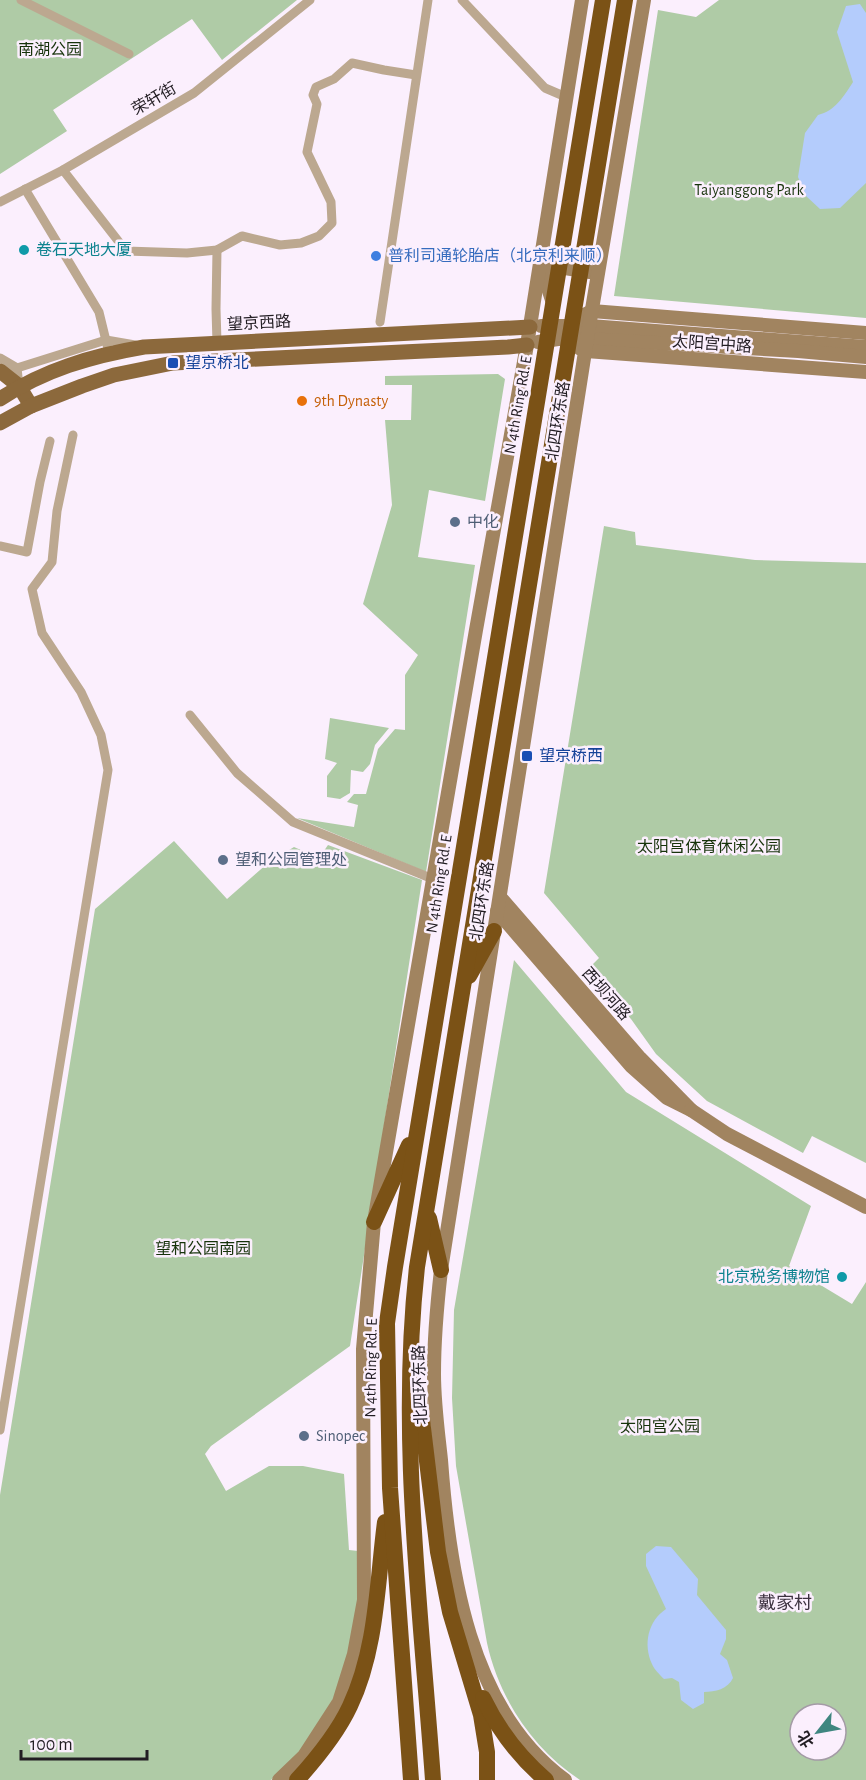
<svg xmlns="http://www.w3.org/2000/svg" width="866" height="1780" font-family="'Alegreya Sans','Noto Sans SC',sans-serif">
  <rect width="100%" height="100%" fill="#fbeffd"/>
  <g fill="#afcba6" fill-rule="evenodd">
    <polygon points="0,0 297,0 222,60 192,19 53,110 67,131 0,174"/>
    <polygon points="719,0 866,0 866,318 614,296 658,10 696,17"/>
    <polygon points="498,374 505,379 485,501 429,490 418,557 475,565 426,872 297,818 354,827 358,805 347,802 354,794 366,794 378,749 395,729 405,730 405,675 418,655 363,604 392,505 385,420 411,420 412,385 385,385 385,376"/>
    <polygon points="604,526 635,532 636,545 755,560 866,563 866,1163 812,1136 803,1153 707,1101 656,1054 631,1019 586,971 599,958 544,893"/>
    <polygon points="330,718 389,728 375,745 370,764 363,772 351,770 350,793 340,799 327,797 327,776 337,763 325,759"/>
    <polygon points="174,841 227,899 268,863 294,847 319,858 328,845 422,880 350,1346 211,1446 205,1454 226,1491 269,1466 303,1466 344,1474 349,1550 358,1551 358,1612 351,1656 331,1704 306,1746 271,1780 0,1780 0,1495 95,909"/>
    <path d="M 514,960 L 626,1092 L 811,1206 L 789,1266 L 852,1304 L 866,1282 L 866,1780 L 580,1780 C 532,1748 499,1698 487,1643 L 456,1466 L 452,1398 L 454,1310 ZM 800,1714 L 836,1714 L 836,1750 L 800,1750 Z"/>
  </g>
  <g fill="#b4ccfc">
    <path d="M 860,4 L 866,13 L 866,183 L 840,208 L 820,209 L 806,196 L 798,177 L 805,133 L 818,115 C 835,111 844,96 853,82 L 837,32 L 846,6 Z"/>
    <path d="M 656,1546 L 671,1547 L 698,1579 L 697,1595 L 726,1630 L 726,1639 L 720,1654 L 727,1660 L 733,1678 C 728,1689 715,1692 704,1692 L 704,1703 L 693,1709 L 681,1700 L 679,1682 L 672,1678 L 664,1679 C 660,1675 654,1669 652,1664 C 643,1644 648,1621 666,1609 L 646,1566 L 646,1554 Z"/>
  </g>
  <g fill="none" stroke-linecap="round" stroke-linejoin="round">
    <g stroke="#bca890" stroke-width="9">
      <polyline points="21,0 129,54"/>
      <polyline points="462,0 545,88 566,97"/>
      <polyline points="63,170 126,251 187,253 217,250 242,236 280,245 301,243 319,236 332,223 331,202 307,152 317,104 313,95 316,87 334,79 352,63 384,70 416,75"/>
      <polyline points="25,189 99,312 109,353"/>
      <polyline points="0,202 63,170 194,93 310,0"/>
      <polyline points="380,322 428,0"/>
      <polyline points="217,343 216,309 217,250"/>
      <polyline points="0,358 17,368 19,386"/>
      <polyline points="0,369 17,368 106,340 135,345"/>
      <polyline points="0,546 27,552 40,482 50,441"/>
      <polyline points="190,715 237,773 293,822 433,879"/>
      <polyline points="0,1430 108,770 101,735 81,692 42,633 32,589 52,562 57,511 73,435"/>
    </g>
    <g stroke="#a18460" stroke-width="14">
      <polyline points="553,303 540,264 590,272"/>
      <polyline points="584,315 592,311 866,333"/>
      <polyline points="541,326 590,326 866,347"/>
      <polyline points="538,342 558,339 587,339 798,351 866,357"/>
      <polyline points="579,348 586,351 866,372"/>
      <polyline points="497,911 631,1066 667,1098 691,1110 640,1058 500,897"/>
      <polyline points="691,1110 727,1134 866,1207"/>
      <polyline points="279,1780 304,1756 339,1702 354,1654 364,1600 363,1349 374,1222 476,630 527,345 582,0"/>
      <path d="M 565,1780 C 469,1710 449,1570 441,1460 C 438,1432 434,1403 434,1374 C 434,1339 437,1305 441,1270 L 587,339 L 644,0"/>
    </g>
    <g stroke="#8c693c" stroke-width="15">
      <polyline points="0,371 19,386 31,406"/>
      <path d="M 0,399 C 44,370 91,356 144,347 L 530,327"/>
      <polyline points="0,423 31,406 82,386 114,375 173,363 508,347 527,345"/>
    </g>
    <g stroke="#7b5216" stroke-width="16">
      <polyline points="469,976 494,931"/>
      <polyline points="429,1218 441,1270"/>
      <polyline points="374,1222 409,1145"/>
      <polyline points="419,1395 438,1552 450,1612 481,1715 487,1752 487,1780"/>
      <path d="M 483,1698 C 498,1729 520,1758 546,1780"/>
      <path d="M 297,1780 C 317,1758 337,1734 350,1706 C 377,1649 377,1583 385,1522"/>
      <polyline points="411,1780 390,1488 387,1323 395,1267 603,0"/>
      <path d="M 433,1780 C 421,1610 398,1437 417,1267 L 625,0"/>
    </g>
  </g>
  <g fill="#0f9aa8" stroke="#fbeffd" stroke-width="2">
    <circle cx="24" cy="250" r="6"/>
    <circle cx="842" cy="1277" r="6"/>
  </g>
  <circle fill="#3f7fe0" stroke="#fbeffd" stroke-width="2" cx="376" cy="256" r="6"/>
  <g fill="#1a4fb4" stroke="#fbeffd" stroke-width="2">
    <rect x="167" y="357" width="12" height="12" rx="3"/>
    <rect x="521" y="750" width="12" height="12" rx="3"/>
  </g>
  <circle fill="#e8710a" stroke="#fbeffd" stroke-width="2" cx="302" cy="401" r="6"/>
  <g fill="#5c6f8a" stroke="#fbeffd" stroke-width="2">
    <circle cx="455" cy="522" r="6"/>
    <circle cx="223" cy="860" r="6"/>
    <circle cx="304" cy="1436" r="6"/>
  </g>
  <g text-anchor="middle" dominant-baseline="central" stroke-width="5" stroke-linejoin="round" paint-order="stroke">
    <g font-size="16" fill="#17330b" stroke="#fbeffd">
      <text x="50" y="50">南湖公园</text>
      <text x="749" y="190">Taiyanggong Park</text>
      <text x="709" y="847">太阳宫体育休闲公园</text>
      <text x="203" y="1249">望和公园南园</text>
      <text x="660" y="1427">太阳宫公园</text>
    </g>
    <g font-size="16" fill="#221d23" stroke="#fbeffd">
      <text transform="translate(154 99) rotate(-30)">荣轩街</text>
      <text transform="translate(259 323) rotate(-3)">望京西路</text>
      <text transform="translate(712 344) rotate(4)">太阳宫中路</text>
      <text transform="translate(518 405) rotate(-80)">N 4th Ring Rd. E</text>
      <text transform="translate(558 421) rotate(-81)">北四环东路</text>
      <text transform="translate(439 884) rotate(-81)">N 4th Ring Rd. E</text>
      <text transform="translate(482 901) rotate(-81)">北四环东路</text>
      <text transform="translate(606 994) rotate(49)">西坝河路</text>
      <text transform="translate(371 1368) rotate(-89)">N 4th Ring Rd. E</text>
      <text transform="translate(420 1385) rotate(-92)">北四环东路</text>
    </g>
    <g font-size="16" fill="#0d838f" stroke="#fbeffd" text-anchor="start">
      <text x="36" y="250">卷石天地大厦</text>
      <text x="830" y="1277" text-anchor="end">北京税务博物馆</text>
    </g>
    <g font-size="16" fill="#366cbe" stroke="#fbeffd" text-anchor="start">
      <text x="388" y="256">普利司通轮胎店（北京利来顺）</text>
    </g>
    <g font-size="16" fill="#164399" stroke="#fbeffd" text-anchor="start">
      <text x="185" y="363">望京桥北</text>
      <text x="539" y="756">望京桥西</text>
    </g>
    <g font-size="16" fill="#c56008" stroke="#fbeffd" text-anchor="start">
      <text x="314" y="401">9th Dynasty</text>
    </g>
    <g font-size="16" fill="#4e5e75" stroke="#fbeffd" text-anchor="start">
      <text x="467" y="522">中化</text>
      <text x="235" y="860">望和公园管理处</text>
      <text x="316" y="1436">Sinopec</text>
    </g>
    <g font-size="18" fill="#3d3240" stroke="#fbeffd">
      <text x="785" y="1604">戴家村</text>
    </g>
  </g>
  <g transform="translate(818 1732) rotate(239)"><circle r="28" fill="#fbeffd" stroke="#a49ba6" stroke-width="1.5"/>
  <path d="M0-4.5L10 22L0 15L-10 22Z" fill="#3f8680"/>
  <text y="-9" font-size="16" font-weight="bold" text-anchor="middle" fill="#221d23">北</text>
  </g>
  <path d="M21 1750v9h126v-9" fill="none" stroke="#221d23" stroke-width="3"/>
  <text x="30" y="1750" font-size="18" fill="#221d23" stroke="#fbeffd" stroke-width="4.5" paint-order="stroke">100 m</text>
</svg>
